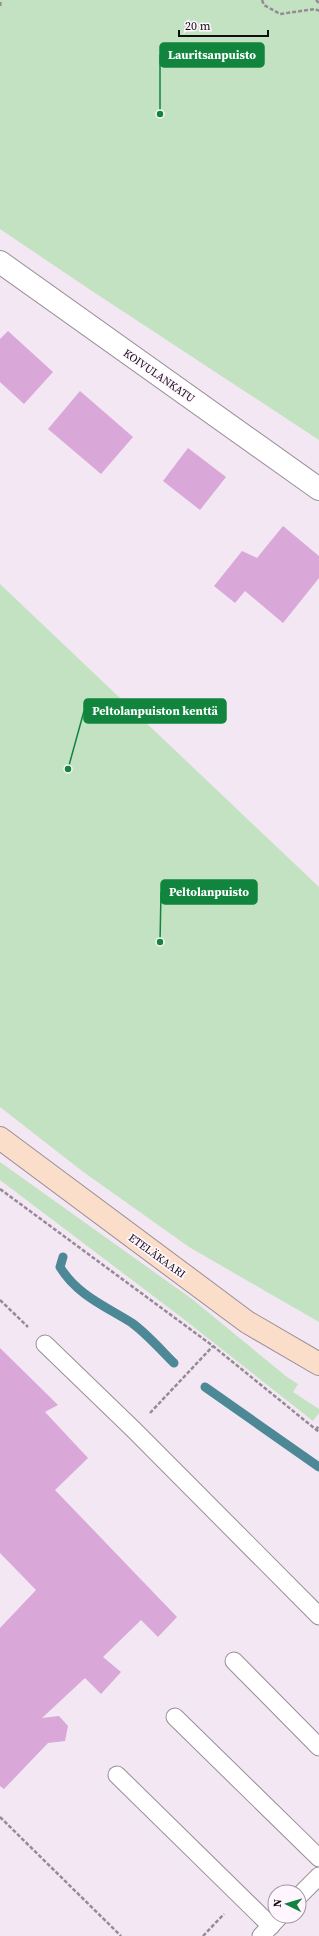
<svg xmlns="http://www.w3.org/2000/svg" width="319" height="1936" font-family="'Source Serif 4',serif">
  <rect width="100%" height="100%" fill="#f3e7f3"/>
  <g fill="#c3e2c1">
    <polygon points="0,0 319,0 319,440 89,289 0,229"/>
    <polygon points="0,584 319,887 319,1322 189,1247 82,1171 0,1107"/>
    <polygon points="0,1162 192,1299 287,1377 298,1384 293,1392 319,1409 319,1413 313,1421 181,1317 0,1180"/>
  </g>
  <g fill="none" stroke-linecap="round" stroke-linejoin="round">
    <g stroke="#4d8897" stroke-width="9">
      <path d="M 63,1257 L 60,1267 C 77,1295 105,1306 132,1323 C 147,1334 161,1350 174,1363"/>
      <polyline points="205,1387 319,1467"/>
    </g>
  </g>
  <g fill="#d9a8d8">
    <polygon points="8,331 53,372 24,404 0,382 0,339"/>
    <polygon points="80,391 133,437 101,474 48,429"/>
    <polygon points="188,448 226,477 200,510 163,481"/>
    <polygon points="283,526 319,556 319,578 283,623 245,591 235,603 214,586 242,551 257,558"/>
    <polygon points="0,1348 58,1405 45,1412 88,1458 55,1490 177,1617 158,1637 141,1620 103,1657 121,1672 101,1694 85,1678 42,1718 59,1716 68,1726 65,1741 48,1743 4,1789 0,1786 0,1628 36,1590 0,1553"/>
  </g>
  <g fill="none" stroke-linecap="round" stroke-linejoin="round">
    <defs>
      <g id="service">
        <polyline points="45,1344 134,1430 319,1616"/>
        <polyline points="234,1661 319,1747"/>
        <polyline points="175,1717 319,1858"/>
        <polyline points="117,1775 271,1926"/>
        <polyline points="299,1896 319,1876"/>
        <polyline points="261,1936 280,1916"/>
      </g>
      <polyline id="minor" points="0,262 319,489"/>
      <polyline id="secondary" points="0,1138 247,1322 319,1364"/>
    </defs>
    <use href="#service" stroke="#998e99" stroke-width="19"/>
    <use href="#minor" stroke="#998e99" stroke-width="24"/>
    <use href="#secondary" stroke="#998e99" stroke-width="24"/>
    <g stroke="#948b94" stroke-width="2.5" stroke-dasharray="4 2" stroke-linecap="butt">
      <polyline points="262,0 264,5 280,14 315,9 319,11"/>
      <polyline points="316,0 319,3"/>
      <polyline points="0,6 1,0"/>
      <polyline points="0,1189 213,1346 319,1432"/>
      <polyline points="0,1300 28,1327"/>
      <polyline points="150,1413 213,1346"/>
      <polyline points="316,1430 319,1425"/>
      <polyline points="0,1817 121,1936"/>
      <polyline points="203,1936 224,1914"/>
    </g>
    <use href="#service" stroke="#fff" stroke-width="17"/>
    <use href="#minor" stroke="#fff" stroke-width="22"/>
    <use href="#secondary" stroke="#fbdeca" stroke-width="22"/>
  </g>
  <g text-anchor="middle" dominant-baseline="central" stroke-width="3.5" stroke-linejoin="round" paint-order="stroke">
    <g font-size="11" fill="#110d11" stroke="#fff6ff">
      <text transform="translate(159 376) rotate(35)">KOIVULANKATU</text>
      <text transform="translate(157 1256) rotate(36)">ETELÄKAARI</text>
    </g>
  </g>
  <path fill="none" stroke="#11853e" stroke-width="1.5" d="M160 114L160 55M68 769L84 711M160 942L161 892"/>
  <g fill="#11853e" stroke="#fff6ff" stroke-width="1.5">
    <circle cx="160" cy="114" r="4"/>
    <circle cx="68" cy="769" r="4"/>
    <circle cx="160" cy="942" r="4"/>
  </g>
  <g fill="#11853e" stroke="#11853e" stroke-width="1.5">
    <rect x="160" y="43" width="104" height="24" rx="4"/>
    <rect x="84" y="699" width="142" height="24" rx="4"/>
    <rect x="161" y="880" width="96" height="24" rx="4"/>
  </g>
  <g font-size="12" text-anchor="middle" font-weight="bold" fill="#fff">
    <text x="212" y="59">Lauritsanpuisto</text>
    <text x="155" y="715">Peltolanpuiston kenttä</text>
    <text x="209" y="896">Peltolanpuisto</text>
  </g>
  <g transform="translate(287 1904) rotate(275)"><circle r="19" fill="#fff6ff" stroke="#a099a0"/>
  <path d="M0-3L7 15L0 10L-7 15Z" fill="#11853e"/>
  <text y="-6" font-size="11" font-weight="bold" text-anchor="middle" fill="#110d11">N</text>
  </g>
  <path d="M179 30v6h89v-6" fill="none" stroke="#110d11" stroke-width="2"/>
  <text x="185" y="30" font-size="12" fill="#110d11" stroke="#fff6ff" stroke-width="3" paint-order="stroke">20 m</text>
</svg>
